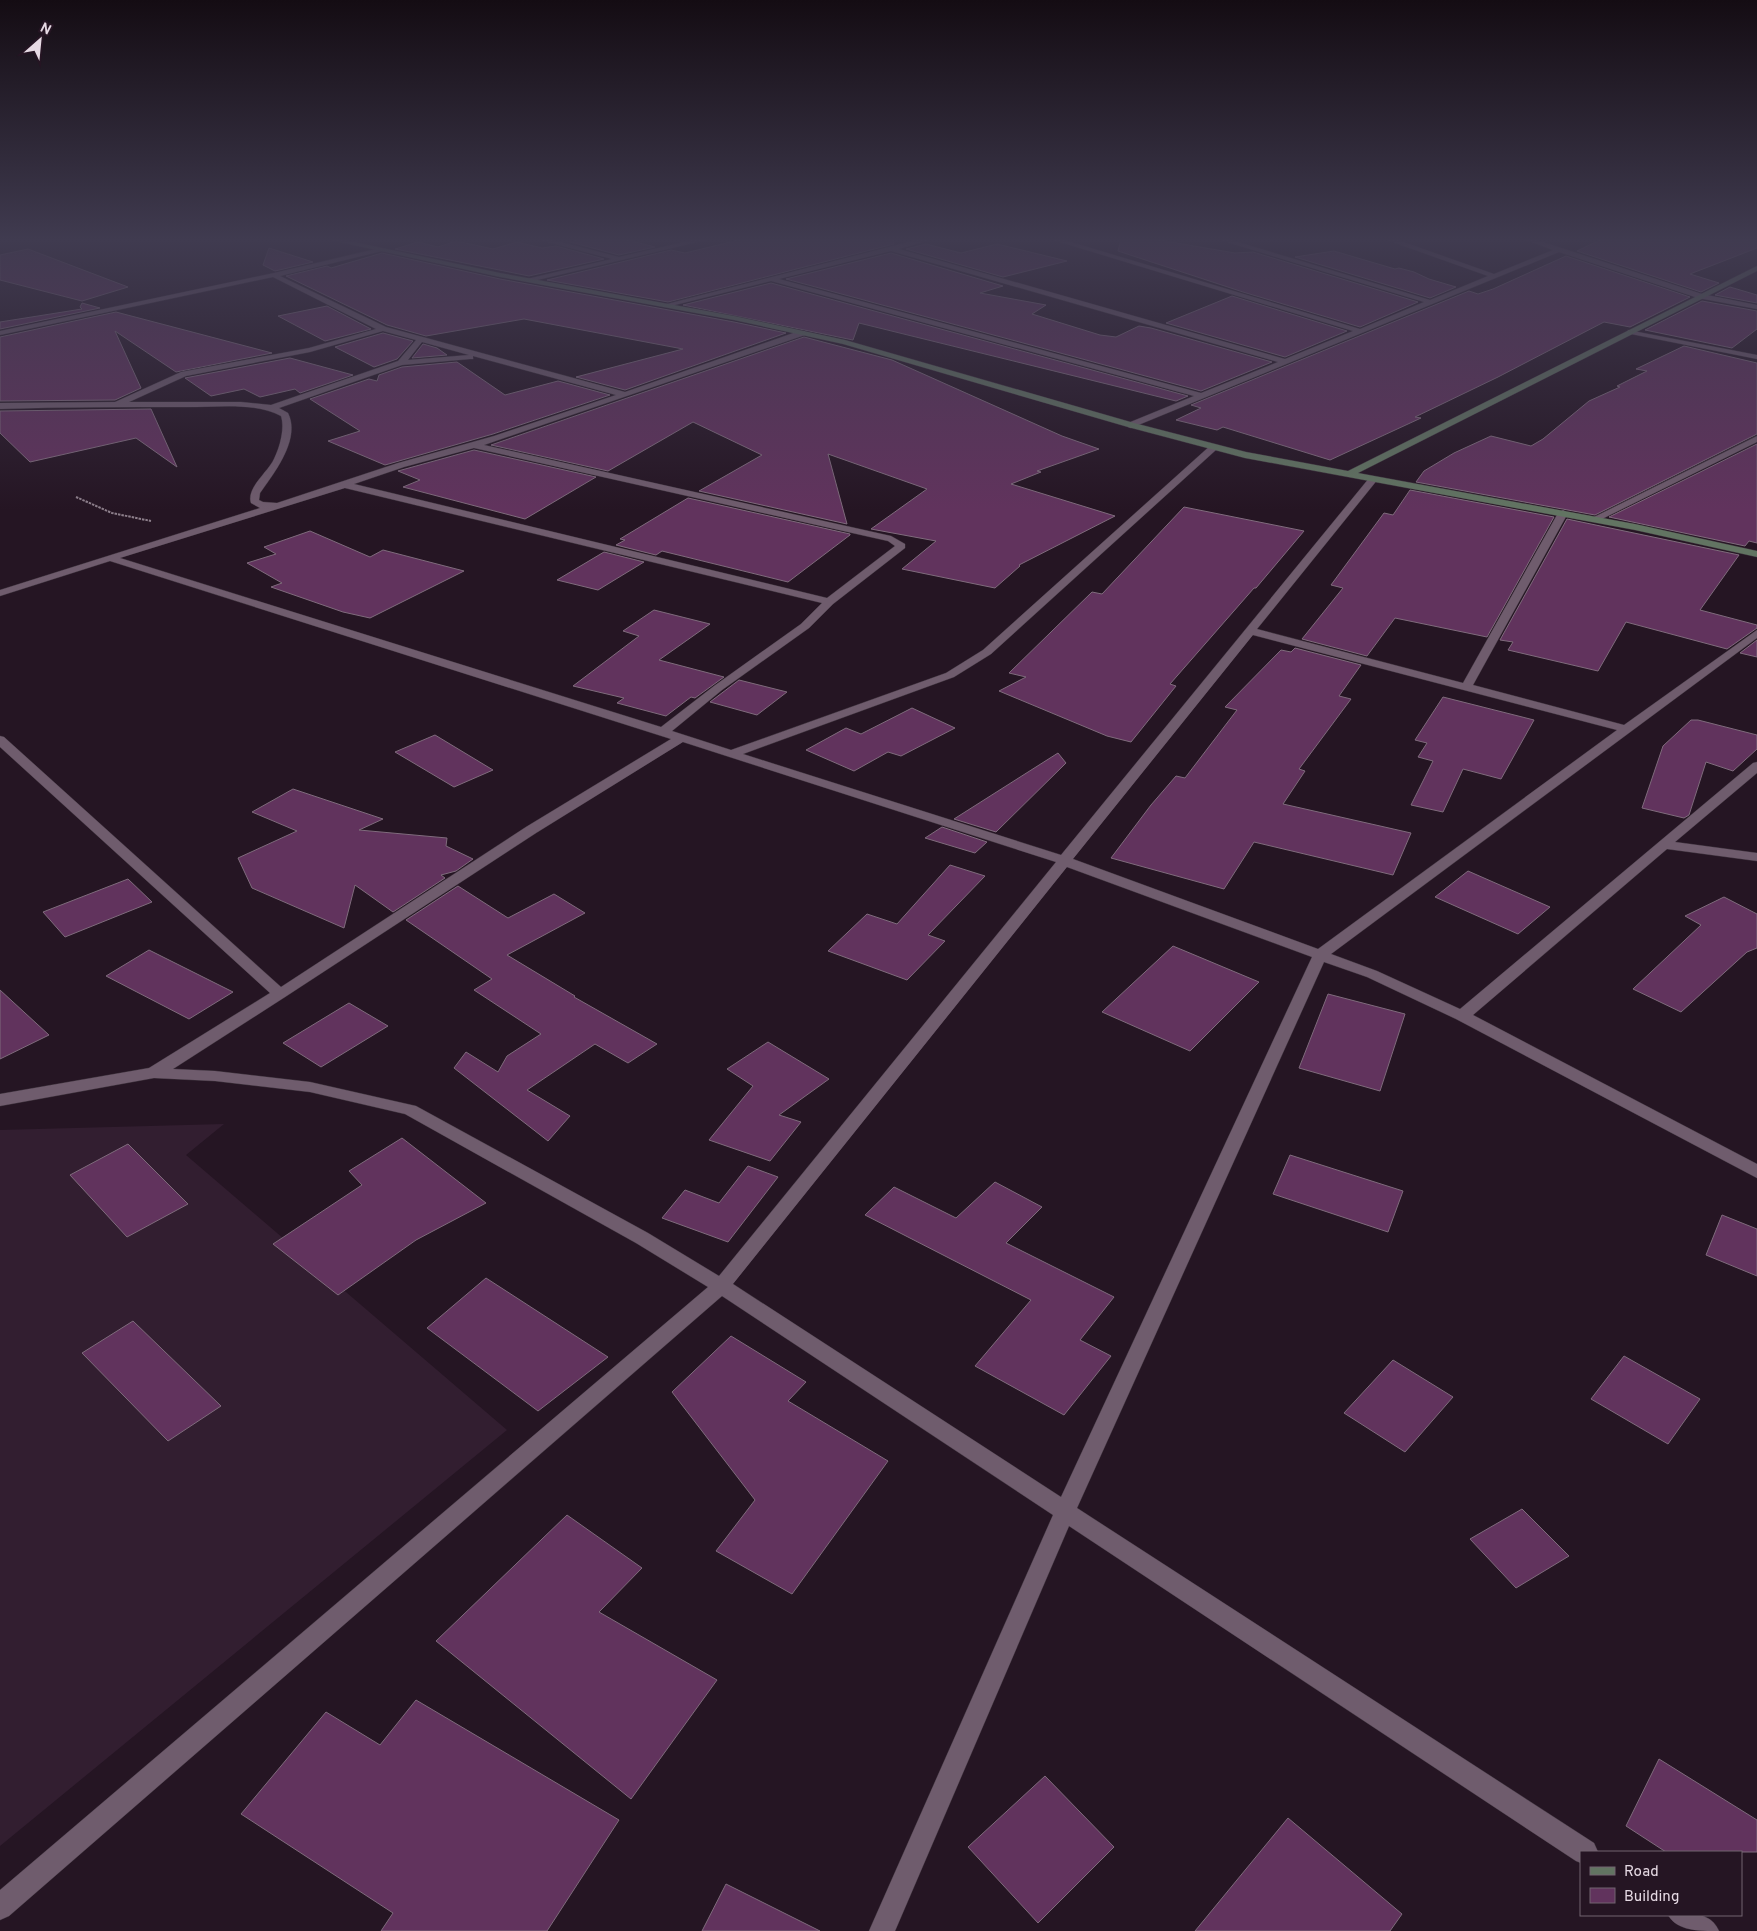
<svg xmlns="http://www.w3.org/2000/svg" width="1757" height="1931" font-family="Overpass,sans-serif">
  <rect width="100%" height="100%" fill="#251523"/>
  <polygon fill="#321e30" points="224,1124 186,1155 507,1430 0,1846 0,1130"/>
  <g fill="#61335d" stroke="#7f6b7c">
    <polygon points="580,239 624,239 655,247 619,255 570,242"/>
    <polygon points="743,239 893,239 894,244 668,302 547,280 671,250 685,253"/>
    <polygon points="1121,239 1153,239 1235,253 1253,252 1418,302 1360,327 1243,292 1118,251"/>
    <polygon points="1602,239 1757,239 1757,248 1690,274 1719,283 1701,292 1577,251"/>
    <polygon points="456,241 493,249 517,242 542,248 556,246 604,259 529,276 395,249 418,242 438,247"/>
    <polygon points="926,244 961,253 997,244 1067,261 1003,277 906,249"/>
    <polygon points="269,248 313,262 275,271 263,265"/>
    <polygon points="28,249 128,287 82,301 0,280 0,255"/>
    <polygon points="1334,251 1395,269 1399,268 1414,272 1429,279 1456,287 1430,298 1295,257"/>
    <polygon points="382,253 500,279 734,322 786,333 625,390 576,377 683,349 524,319 426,336 387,325 286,276 327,266 331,268"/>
    <polygon points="891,253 1003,286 980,293 1046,305 1032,314 1100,335 1116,337 1139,326 1151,328 1272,362 1201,391 786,279"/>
    <polygon points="1566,256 1690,297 1630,327 1604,322 1498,377 1415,417 1421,418 1330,460 1223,427 1217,430 1176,420 1201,408 1191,405 1469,291 1478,294 1493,289"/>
    <polygon points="771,283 1188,396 1176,401 859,323 853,340 683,305"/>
    <polygon points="1730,287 1757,295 1757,303 1715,295"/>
    <polygon points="1232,296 1347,331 1285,357 1166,323"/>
    <polygon points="1702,301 1757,311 1757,329 1732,348 1645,330"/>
    <polygon points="82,303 100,308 0,329 0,322 82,309 80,307"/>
    <polygon points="327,306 371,329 325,341 278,316"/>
    <polygon points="116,312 272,353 176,372 115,331 141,388 115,400 0,401 0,337"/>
    <polygon points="383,333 413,341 397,359 374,367 335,347"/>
    <polygon points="804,337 892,360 1062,436 1099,449 1037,471 1041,472 1011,484 1115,516 1019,565 1020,566 995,588 902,569 936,541 871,529 927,489 828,454 847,524 699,491 762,455 693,422 608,471 491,445"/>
    <polygon points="423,344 437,348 447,355 412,358"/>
    <polygon points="1684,346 1757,363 1757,434 1595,515 1416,482 1424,471 1454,453 1491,436 1531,446 1543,439 1589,401 1620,387 1617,386 1647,371 1636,369"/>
    <polygon points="290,358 353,375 300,393 295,389 260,397 244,389 211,396 185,378"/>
    <polygon points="457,362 505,395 558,381 610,395 493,434 385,465 328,441 360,431 310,399 369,379 377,381 379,375 402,367"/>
    <polygon points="151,409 177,467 136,438 30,462 0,433 0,411"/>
    <polygon points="1757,444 1757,543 1749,541 1745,546 1609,517"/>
    <polygon points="474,450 596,477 525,519 403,487 420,480 398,471"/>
    <polygon points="1410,490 1554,517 1487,637 1395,618 1367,656 1302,639 1343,588 1331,585 1384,513 1393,515"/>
    <polygon points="688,498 850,534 850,535 788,582 662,551 656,555 616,545 625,540 620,539"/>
    <polygon points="1184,507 1304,531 1256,588 1254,588 1170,684 1176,686 1131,742 1107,736 999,691 1026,677 1009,673 1092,592 1102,594"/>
    <polygon points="1567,519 1739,555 1700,610 1757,625 1757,628 1727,649 1626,622 1598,671 1508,650 1513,642 1500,640"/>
    <polygon points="310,531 370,557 383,550 464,571 370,618 343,612 271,587 282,583 247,563 276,554 264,547"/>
    <polygon points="604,552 644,562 598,590 557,580"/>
    <polygon points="654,610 710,624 659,660 724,677 695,698 691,697 666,716 617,703 624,698 573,686 639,636 623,631"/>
    <polygon points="1757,640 1757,657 1740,653"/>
    <polygon points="1295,648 1361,665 1339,696 1351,699 1299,769 1305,771 1283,804 1411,833 1393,875 1254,842 1224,889 1111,858 1151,805 1176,776 1185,778 1237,710 1225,707 1281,650 1291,652"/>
    <polygon points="739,680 787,692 757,715 710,702"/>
    <polygon points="1443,697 1534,720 1501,779 1463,769 1443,812 1411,805 1433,761 1418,757 1427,743 1415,740"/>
    <polygon points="912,708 955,728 901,756 888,752 854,771 806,750 846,728 861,734"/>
    <polygon points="1691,720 1698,720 1757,735 1757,749 1733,771 1706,762 1689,815 1684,818 1642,808 1663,746"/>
    <polygon points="435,735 493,770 454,787 395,752"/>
    <polygon points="1058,753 1066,763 996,832 954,819"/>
    <polygon points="293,789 383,819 359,830 447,838 446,846 473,859 456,871 441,875 445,878 393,912 355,885 344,928 252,888 238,858 297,831 252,812"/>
    <polygon points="942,827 987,842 975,853 925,838"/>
    <polygon points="950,865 985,876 928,935 945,941 907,980 828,951 867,914 897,924"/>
    <polygon points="1468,871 1550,907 1518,934 1435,897"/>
    <polygon points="128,879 152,902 65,937 43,912"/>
    <polygon points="458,886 508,918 554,894 585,913 507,955 575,996 574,997 657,1044 628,1063 595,1044 527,1090 570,1116 548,1141 454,1068 466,1052 498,1072 507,1056 541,1034 474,990 492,979 406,920"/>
    <polygon points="1724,897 1757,914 1757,948 1747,952 1681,1012 1633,989 1701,925 1685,916"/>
    <polygon points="1173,946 1259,982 1190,1051 1102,1012"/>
    <polygon points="149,950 233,992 189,1019 106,976"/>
    <polygon points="0,990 49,1035 0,1059"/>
    <polygon points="1328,994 1405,1014 1380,1091 1299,1068"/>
    <polygon points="349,1003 388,1026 321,1067 283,1043"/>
    <polygon points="768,1042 829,1079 779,1115 801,1122 770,1161 709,1140 753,1086 727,1069"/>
    <polygon points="402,1138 486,1203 416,1240 338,1295 273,1244 362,1185 349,1171"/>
    <polygon points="128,1144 188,1204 127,1237 70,1175"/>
    <polygon points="1290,1155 1403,1191 1388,1232 1273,1194"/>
    <polygon points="748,1166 778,1177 728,1242 662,1218 685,1190 719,1203"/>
    <polygon points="995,1182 1042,1207 1006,1243 1114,1297 1080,1340 1111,1356 1064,1415 975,1366 1031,1300 865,1215 894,1187 956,1218"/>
    <polygon points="1722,1215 1757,1229 1757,1276 1706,1255"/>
    <polygon points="486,1278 608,1357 538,1411 427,1328"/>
    <polygon points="133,1321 221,1406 168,1441 82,1353"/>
    <polygon points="731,1336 806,1382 788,1401 888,1461 792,1594 716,1551 755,1500 672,1392"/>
    <polygon points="1624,1356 1700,1399 1668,1444 1591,1399"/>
    <polygon points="1393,1360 1453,1397 1405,1452 1344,1413"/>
    <polygon points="1522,1509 1569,1556 1516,1588 1470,1539"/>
    <polygon points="567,1515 642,1568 599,1612 717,1680 631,1799 436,1641"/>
    <polygon points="416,1700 619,1820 547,1931 381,1931 393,1913 241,1814 326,1712 380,1745"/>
    <polygon points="1659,1759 1757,1820 1757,1852 1666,1852 1626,1826"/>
    <polygon points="1045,1776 1114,1847 1038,1923 968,1847"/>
    <polygon points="1288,1818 1402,1914 1390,1931 1195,1931"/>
    <polygon points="726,1884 820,1931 702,1931"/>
  </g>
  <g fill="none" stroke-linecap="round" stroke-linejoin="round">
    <defs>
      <g id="street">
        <polygon points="536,239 549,239 619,257 697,239 710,239 529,282 526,280 527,279 612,259"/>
        <path d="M 920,239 L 933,239 L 899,249 L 1285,359 L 1353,331 L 1050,239 L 1061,239 L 1360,329 L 1424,302 L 1217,239 L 1228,239 L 1430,300 L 1488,276 L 1384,239 L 1395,239 L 1494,274 L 1553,250 L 1523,239 L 1534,239 L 1702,294 L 1757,305 L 1757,309 L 1698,298 L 1559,252 L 1131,428 L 1128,427 L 1128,423 L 1194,396 L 771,281 L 667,307 L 663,305 ZM 891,251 L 1278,362 L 1201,393 L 779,279 Z"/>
        <path d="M 380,248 L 383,250 L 382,251 L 280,276 L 386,327 L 625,392 L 799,331 L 805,331 L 805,335 L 767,348 L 484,445 L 891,536 L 905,544 L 905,548 L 833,604 L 809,628 L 722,690 L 672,731 L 731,750 L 946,673 L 983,650 L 1211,445 L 1217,445 L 1217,449 L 991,654 L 954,677 L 743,754 L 1061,855 L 1370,477 L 1376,477 L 1378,479 L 1257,629 L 1463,683 L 1558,513 L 1563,510 L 1568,513 L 1473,685 L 1624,725 L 1757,630 L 1757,638 L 1331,954 L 1377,971 L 1460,1009 L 1753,763 L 1757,762 L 1757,773 L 1675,842 L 1757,853 L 1757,861 L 1667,849 L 1473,1015 L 1757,1164 L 1757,1178 L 1456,1019 L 1367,977 L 1324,962 L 1077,1508 L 1594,1843 L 1598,1852 L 1581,1852 L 1581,1863 L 1576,1861 L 1069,1526 L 895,1931 L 869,1931 L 1053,1515 L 722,1296 L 9,1916 L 0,1920 L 0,1890 L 708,1287 L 636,1243 L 405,1114 L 310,1092 L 215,1081 L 154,1078 L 0,1106 L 0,1094 L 149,1068 L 270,993 L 0,747 L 0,736 L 4,737 L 281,987 L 526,827 L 671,739 L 110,561 L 0,596 L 0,590 L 260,508 L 251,503 C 246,488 268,472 274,459 C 280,447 285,428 281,416 C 255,402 217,407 187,407 C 125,407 63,407 0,409 L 0,403 L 115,402 L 181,372 L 309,348 L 376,329 L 273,277 L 0,335 L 0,331 L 274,273 ZM 383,331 L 416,340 L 398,361 L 271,405 L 241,402 L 129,402 L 186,376 L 310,352 ZM 422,342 L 469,355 L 408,360 ZM 473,356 L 616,395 L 494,436 L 398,463 L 277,503 L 263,502 L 259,500 L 260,493 C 274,473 301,439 288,413 L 279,408 L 402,365 L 470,359 L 473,359 ZM 474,448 L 888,541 L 895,546 L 827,598 L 354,484 L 404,467 ZM 345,488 L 822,603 L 801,624 L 714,686 L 661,727 L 120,558 ZM 1253,635 L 1617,730 L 1318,949 L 1073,859 ZM 683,742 L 1056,862 L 719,1276 L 648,1233 L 416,1106 L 310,1082 L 215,1071 L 173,1069 L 285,997 L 536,833 ZM 1067,867 L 1312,957 L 1061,1497 L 733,1284 Z"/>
        <polygon points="1628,330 1757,355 1757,359 1631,334 1628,334"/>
        <polygon points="1757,436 1757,442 1598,521 1592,521 1590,519"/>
        <path d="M 1668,1915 C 1687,1914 1710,1910 1719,1931 C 1699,1931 1677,1931 1668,1915 Z"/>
      </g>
      <polygon id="secondary" points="326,239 340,239 500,273 734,316 845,340 1134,423 1246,452 1348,471 1757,266 1757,271 1358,473 1635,524 1757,551 1757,557 1635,530 1245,458 1128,427 843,344 734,320 500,277"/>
    </defs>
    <use href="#street" stroke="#3d323c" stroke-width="1"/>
    <use href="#secondary" stroke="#3d323c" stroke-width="1"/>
    <polyline stroke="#8d7f8b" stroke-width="2" stroke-dasharray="2.5 1" stroke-linecap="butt" points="76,497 112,513 151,521"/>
    <use href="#street" fill="#6f5c6d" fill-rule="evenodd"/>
    <use href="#secondary" fill="#627462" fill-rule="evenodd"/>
  </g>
  <linearGradient id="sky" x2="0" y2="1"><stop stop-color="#140c13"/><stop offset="0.47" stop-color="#403b50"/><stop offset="1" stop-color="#403b50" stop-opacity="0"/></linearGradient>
  <rect width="1757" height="510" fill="url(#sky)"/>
  <rect x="1580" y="1851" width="162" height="65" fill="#251523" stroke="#726470"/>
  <rect x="1590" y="1867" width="25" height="8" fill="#627462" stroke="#726470"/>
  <text x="1624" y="1876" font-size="15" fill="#e6dae4">Road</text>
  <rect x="1590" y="1888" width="25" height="15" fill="#61335d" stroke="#726470"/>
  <text x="1624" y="1901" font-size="15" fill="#e6dae4">Building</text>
  <g transform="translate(40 40) rotate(27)" stroke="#251523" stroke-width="4" paint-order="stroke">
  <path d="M0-4L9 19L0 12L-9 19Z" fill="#e6dae4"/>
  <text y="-8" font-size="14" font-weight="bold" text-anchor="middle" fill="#e6dae4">N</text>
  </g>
</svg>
